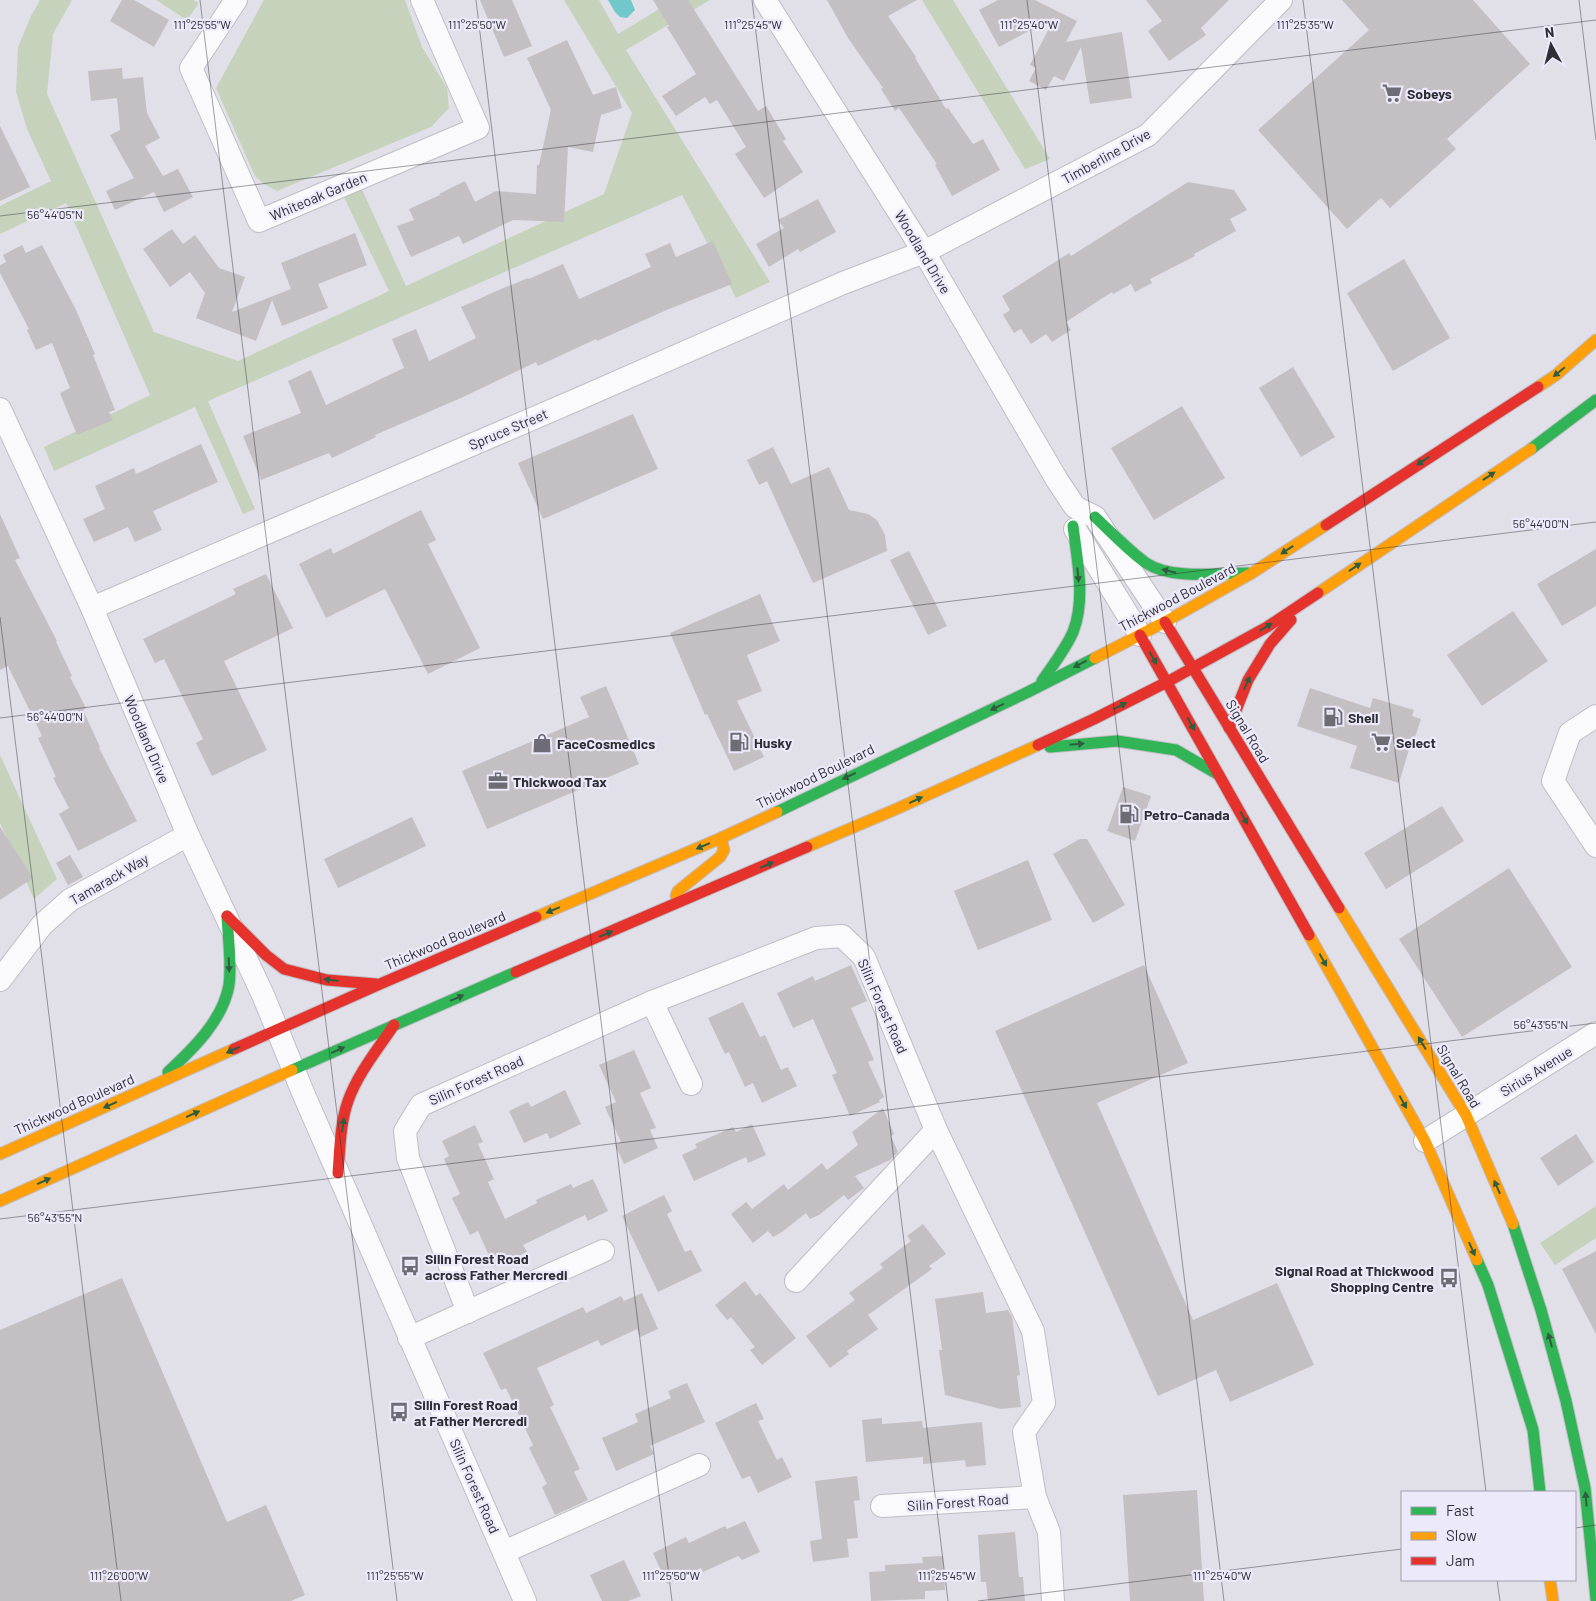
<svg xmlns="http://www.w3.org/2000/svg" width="1596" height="1601" font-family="Barlow,sans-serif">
  <rect width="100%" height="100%" fill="#e1e0e9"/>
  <g fill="#c6d2bc">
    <polygon points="40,0 72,0 53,34 47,94 154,332 238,361 389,291 341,191 359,183 406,286 604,194 632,113 564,0 599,0 618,34 674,0 710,0 626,50 770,282 736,298 682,195 208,401 255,509 243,514 195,407 54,471 44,447 150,395 66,203 0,234 0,206 51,181 27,129 16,92 18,47 31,16"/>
    <polygon points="156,0 193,0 199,3 187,20"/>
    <polygon points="264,0 405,0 422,47 447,88 449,108 431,127 277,191 264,184 255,176 216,88"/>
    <polygon points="922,0 953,0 1050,159 1025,169"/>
    <polygon points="0,755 57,879 34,899 0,823"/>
    <polygon points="1596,1206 1596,1238 1555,1265 1540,1243"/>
  </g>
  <polygon fill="#71c8ca" points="608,0 631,0 635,10 627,18 620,17 615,12"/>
  <g fill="#c3bfc3">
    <polygon points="122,0 134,0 169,20 154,47 110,21"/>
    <polygon points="480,0 512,0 532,46 504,57"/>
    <polygon points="653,0 688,0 758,111 766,106 786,139 783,141 803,172 764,198 735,154 746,147 717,100 710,104 705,97 676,116 662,96 696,74 667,27 669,26"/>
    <polygon points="827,0 917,0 888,16 916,57 915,58 946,109 948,108 973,144 983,139 1000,170 952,196 935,165 937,164 899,108 895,111 881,89 883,88 848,38"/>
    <polygon points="998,0 1035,0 1077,21 1066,42 1122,32 1132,98 1090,104 1081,47 1064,81 1054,76 1046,90 1029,81 1036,68 1030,65 1055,17 999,47 979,10"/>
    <polygon points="1146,0 1229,0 1201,28 1206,35 1169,61 1148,31 1162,21"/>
    <polygon points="1342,0 1473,0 1530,64 1447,139 1456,149 1390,208 1381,198 1347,229 1258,130 1369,30"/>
    <polygon points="567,40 593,95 616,87 622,108 601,115 593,152 568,147 564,222 513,220 463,244 459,236 411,257 397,226 414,220 409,209 440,195 439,194 465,181 475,202 496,191 536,194 537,165 539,165 551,110 527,58"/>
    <polygon points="122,68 123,79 143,77 147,113 160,138 145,146 163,176 178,169 193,197 164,212 154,192 115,210 106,191 134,178 110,135 120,130 117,98 91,101 88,71"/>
    <polygon points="0,126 30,187 0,201"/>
    <polygon points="1188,182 1234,190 1247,210 1230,219 1236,231 1194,254 1195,256 1150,279 1152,283 1135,292 1131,284 1113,294 1112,292 1066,322 1071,330 1052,342 1046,334 1031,344 1021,329 1014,333 1003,315 1010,310 1002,296 1069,253 1071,256"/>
    <polygon points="818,199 836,232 800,252 798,249 769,267 756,244 784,228 778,220"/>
    <polygon points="172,229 183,244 195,235 219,268 245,277 232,312 291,289 281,263 355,233 367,265 318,284 328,308 282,326 272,300 256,341 196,318 205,293 190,272 170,287 143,249"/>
    <polygon points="713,241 732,284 669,309 597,341 596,339 538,366 536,362 461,398 375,435 376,437 332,458 329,453 261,480 243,436 301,413 288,381 311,370 326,405 404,368 392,339 416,329 429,361 476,338 461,307 501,289 528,278 529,279 563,264 579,299 651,267 645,254 670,243 676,257"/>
    <polygon points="22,245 26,253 42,245 76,310 95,354 93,355 115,410 109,412 113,420 77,435 60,393 70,388 52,343 36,350 27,330 29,329 0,273 0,265 6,262 3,255"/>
    <polygon points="1404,259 1450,338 1393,371 1347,293"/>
    <polygon points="1293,367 1335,437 1301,457 1259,388"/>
    <polygon points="1182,406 1225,478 1154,520 1111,448"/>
    <polygon points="633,414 658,469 543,519 518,463"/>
    <polygon points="201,444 218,482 153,511 162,530 135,542 128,527 94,542 83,519 105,509 95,486 134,468 136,474"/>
    <polygon points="773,447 791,484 829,467 849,510 868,514 877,520 885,535 887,551 813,583 767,481 759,485 747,460"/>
    <polygon points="421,510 436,540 428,544 480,648 428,674 385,589 326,618 299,564 331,548 333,554"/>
    <polygon points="0,514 20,558 15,560 57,641 56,642 72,676 70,677 86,708 83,710 100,747 99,748 137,821 78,851 59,814 69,808 53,778 56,777 38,738 42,736 8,666 0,670"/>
    <polygon points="1596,549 1596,606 1562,626 1537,584"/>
    <polygon points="909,551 947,626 928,635 890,560"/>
    <polygon points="266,574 293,628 224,661 267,750 212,776 196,743 203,739 164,659 155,663 143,639 236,594 233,589"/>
    <polygon points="760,594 780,641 747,655 762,691 737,701 764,757 734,771 707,714 705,715 670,633"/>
    <polygon points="1513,611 1548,661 1482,706 1447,655"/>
    <polygon points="606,686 639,764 487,829 462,771 589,717 580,697"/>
    <polygon points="1310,688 1370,708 1373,698 1414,710 1412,716 1421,719 1415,737 1413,736 1399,783 1350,768 1357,746 1297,726"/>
    <polygon points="1123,787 1151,796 1135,841 1107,831"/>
    <polygon points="1442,806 1464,841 1386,889 1364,853"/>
    <polygon points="412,817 426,846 338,888 324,859"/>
    <polygon points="0,827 33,878 0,900"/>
    <polygon points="1080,839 1087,839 1125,905 1093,923 1053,854"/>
    <polygon points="70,855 83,877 68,885 56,863"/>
    <polygon points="1028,860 1052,920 978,950 954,891"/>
    <polygon points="1509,868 1572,967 1462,1037 1399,939"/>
    <polygon points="851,965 867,1001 851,1008 874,1060 868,1062 884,1097 879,1100 880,1102 850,1116 832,1075 837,1073 813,1019 793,1028 777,993 813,976 815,981"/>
    <polygon points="1144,965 1188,1063 1097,1103 1193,1320 1277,1283 1314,1365 1230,1402 1216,1370 1158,1396 995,1031"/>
    <polygon points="743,1002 760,1037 765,1035 781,1070 788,1067 797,1086 762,1103 753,1083 745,1087 729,1052 725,1054 708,1018"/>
    <polygon points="634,1050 651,1088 640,1093 656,1128 650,1130 658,1148 624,1164 615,1145 621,1142 605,1107 616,1102 599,1065"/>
    <polygon points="565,1090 581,1124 550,1139 547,1133 524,1143 509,1111 528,1102 531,1107"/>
    <polygon points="883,1108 894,1134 891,1136 898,1152 890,1160 855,1176 864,1188 848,1200 844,1195 819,1215 810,1219 806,1213 782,1232 773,1237 768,1231 753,1243 731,1214 746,1202 752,1209 784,1184 788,1190 822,1163 827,1170 858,1145 852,1132"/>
    <polygon points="752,1124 766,1155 748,1163 746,1157 694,1181 682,1155 697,1148 695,1144 733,1127 736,1132"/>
    <polygon points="475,1125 483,1142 478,1144 494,1179 488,1182 505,1219 537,1203 536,1200 571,1184 573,1188 593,1179 608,1211 588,1221 585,1215 523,1245 527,1252 494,1267 478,1231 470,1235 452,1198 460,1194 444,1159 449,1156 442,1141"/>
    <polygon points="1576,1134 1594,1162 1558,1186 1540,1158"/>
    <polygon points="664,1195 672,1211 667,1214 685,1252 691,1250 702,1271 658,1292 622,1216"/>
    <polygon points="923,1224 946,1254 929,1266 932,1269 868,1315 878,1329 847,1351 849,1354 830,1368 806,1336 855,1300 849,1293 883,1268 880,1264 911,1241 907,1236"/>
    <polygon points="1596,1251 1596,1334 1562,1269"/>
    <polygon points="122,1278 227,1522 266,1505 305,1595 291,1601 0,1601 0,1330"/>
    <polygon points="745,1281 756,1296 760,1293 796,1338 762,1365 750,1350 755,1347 731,1317 727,1320 715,1305"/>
    <polygon points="983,1292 986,1313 1008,1310 1012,1317 1020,1375 1017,1376 1021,1407 1001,1409 945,1395 939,1350 942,1350 935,1299"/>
    <polygon points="642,1293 658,1329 640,1337 637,1329 601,1346 598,1340 537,1368 554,1405 550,1407 580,1469 574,1472 588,1500 555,1515 542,1487 547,1484 529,1448 533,1445 506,1388 501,1390 483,1353 583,1307 586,1313 621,1296 624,1301"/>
    <polygon points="687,1383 705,1422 650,1446 654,1454 616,1471 602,1438 638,1422 635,1414 671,1398 668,1391"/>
    <polygon points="756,1403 764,1419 758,1421 777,1460 782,1457 792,1477 758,1493 750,1476 742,1479 715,1423"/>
    <polygon points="882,1418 882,1424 922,1421 923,1428 982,1422 986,1465 966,1467 965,1460 923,1464 923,1457 866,1462 862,1420"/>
    <polygon points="857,1476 860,1500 854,1501 858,1538 847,1539 849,1557 813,1562 810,1541 822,1539 815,1481"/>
    <polygon points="1197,1490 1204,1601 1130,1601 1123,1495"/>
    <polygon points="745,1521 760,1552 742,1560 738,1556 703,1572 701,1568 667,1584 653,1553 686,1537 689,1543 725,1526 727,1529"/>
    <polygon points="1015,1532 1019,1577 1023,1577 1025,1601 988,1601 986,1582 981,1582 978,1535"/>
    <polygon points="943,1556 945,1590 925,1591 925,1599 871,1601 869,1572 885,1571 885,1565 923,1563 922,1557"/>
    <polygon points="624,1560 641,1596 628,1601 602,1601 590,1575"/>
  </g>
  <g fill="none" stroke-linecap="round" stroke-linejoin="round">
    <defs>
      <g id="street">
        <polyline points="236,0 191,68 259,221 478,128 422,0"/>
        <polyline points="765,0 924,252 1057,480 1075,507 1095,517 1165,622"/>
        <polyline points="0,409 92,608 188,835 263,995 304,1095 525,1601"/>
        <polyline points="1075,529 1140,635"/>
        <polyline points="92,608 576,400 843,283 924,252 1148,135 1281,0"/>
        <polyline points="1596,716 1570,733 1553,781 1596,846"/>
        <polyline points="0,980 42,925 70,900 188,835"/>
        <polyline points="652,1002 691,1084"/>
        <polyline points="1425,1141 1596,1033"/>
        <polyline points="796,1281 936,1130"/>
        <polyline points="468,1312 408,1158 405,1131 421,1105 652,1002 816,938 842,936 864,957 936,1130 1033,1331 1044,1403 1024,1432 1035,1497 1049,1532 1053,1601"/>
        <polyline points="409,1338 603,1251"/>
        <polyline points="882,1506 1035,1497"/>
        <polyline points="504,1552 699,1465"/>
      </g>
      <g id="fast">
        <polyline points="1531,449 1596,400"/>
        <path d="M 1095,517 C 1110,531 1130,552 1146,563 C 1171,580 1219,573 1248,573"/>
        <path d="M 1042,681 C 1053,665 1065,650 1073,632 C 1086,599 1077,560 1073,526"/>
        <polyline points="1050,747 1117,741 1176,750 1219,775"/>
        <polyline points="777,812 1026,693 1095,658"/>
        <polyline points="292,1070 516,972"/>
        <path d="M 168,1072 C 193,1049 223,1020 229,985 C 232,962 228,939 227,916"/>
        <polyline points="1513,1224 1541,1310 1566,1401 1585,1488 1596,1599"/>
        <polyline points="1477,1260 1488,1285 1533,1430 1540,1492"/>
      </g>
      <g id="slow">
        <polyline points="1538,387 1556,375 1596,340"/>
        <polyline points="1318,593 1531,449"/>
        <polyline points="1095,658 1165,622 1252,573 1326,525"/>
        <polyline points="807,847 894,810 1038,745"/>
        <polyline points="676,896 678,891 720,857 724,850 721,838"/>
        <polyline points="1339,908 1466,1115 1513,1224"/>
        <polyline points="536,917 721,838 777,812"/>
        <polyline points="1309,935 1425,1141 1477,1260"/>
        <polyline points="0,1154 234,1049"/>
        <polyline points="0,1201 292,1070"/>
        <polyline points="1550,1580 1553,1601"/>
      </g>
      <g id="jam">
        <polyline points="1326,525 1538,387"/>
        <polyline points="1165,622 1339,908"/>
        <polyline points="1140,635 1309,935"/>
        <polyline points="1229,728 1248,680 1270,644 1291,620"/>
        <polyline points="1038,745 1094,719 1167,682 1267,627 1318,593"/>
        <polyline points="227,916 266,955 284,969 327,980 376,984"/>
        <polyline points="516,972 807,847"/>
        <polyline points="234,1049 380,984 536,917"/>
        <path d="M 338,1173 C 340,1149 340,1124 348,1101 C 358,1073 378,1049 394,1025"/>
      </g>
    </defs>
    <use href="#street" stroke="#bebec5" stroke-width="24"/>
    <use href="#fast" stroke="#bebec5" stroke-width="13"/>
    <use href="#slow" stroke="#bebec5" stroke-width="13"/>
    <use href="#jam" stroke="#bebec5" stroke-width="13"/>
    <use href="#street" stroke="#fafafc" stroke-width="22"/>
    <use href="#fast" stroke="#30b455" stroke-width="11"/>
    <use href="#slow" stroke="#ff9f0a" stroke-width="11"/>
    <use href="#jam" stroke="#e5322d" stroke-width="11"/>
  </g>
  <defs><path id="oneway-solid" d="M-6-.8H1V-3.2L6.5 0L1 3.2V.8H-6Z" transform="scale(1.25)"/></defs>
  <g fill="#2f5d40">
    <use href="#oneway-solid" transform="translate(1559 372) rotate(141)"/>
    <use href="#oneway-solid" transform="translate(1423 461) rotate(147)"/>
    <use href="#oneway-solid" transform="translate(1489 476) rotate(-34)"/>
    <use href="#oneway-solid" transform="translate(1287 550) rotate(147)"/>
    <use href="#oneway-solid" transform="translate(1355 567) rotate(-34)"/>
    <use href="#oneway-solid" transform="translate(1169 571) rotate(-167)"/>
    <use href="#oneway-solid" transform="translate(1078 575) rotate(85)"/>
    <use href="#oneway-solid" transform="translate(1266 627) rotate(-31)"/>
    <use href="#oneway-solid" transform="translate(1153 658) rotate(60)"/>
    <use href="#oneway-solid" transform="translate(1080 664) rotate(153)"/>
    <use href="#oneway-solid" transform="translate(1247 683) rotate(-65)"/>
    <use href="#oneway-solid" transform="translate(1120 706) rotate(-27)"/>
    <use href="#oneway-solid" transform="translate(997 707) rotate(155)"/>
    <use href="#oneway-solid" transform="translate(1191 724) rotate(61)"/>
    <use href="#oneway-solid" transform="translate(1077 744) rotate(-5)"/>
    <use href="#oneway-solid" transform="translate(849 776) rotate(155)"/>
    <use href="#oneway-solid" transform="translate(916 800) rotate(-25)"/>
    <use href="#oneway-solid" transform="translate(1244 818) rotate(61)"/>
    <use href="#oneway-solid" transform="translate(703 846) rotate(157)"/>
    <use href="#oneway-solid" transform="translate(767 865) rotate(-23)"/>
    <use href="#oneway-solid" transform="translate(553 910) rotate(157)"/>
    <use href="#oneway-solid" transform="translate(606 934) rotate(-23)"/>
    <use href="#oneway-solid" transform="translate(1323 960) rotate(61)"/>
    <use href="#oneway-solid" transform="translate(229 965) rotate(88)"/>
    <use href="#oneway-solid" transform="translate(331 980) rotate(-173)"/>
    <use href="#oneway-solid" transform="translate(457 998) rotate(-23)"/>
    <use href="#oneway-solid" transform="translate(1422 1043) rotate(-121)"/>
    <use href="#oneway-solid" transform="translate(233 1050) rotate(156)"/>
    <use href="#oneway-solid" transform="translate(338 1050) rotate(-24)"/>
    <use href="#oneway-solid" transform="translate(1403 1102) rotate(61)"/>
    <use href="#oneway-solid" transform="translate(110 1105) rotate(156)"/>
    <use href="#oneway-solid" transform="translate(193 1114) rotate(-24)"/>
    <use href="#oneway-solid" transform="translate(343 1125) rotate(-82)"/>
    <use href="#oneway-solid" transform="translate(44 1181) rotate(-24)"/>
    <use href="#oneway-solid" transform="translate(1497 1187) rotate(-114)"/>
    <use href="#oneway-solid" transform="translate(1472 1249) rotate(66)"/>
    <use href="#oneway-solid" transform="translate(1550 1340) rotate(-105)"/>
    <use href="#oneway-solid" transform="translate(1586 1499) rotate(-95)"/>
  </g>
  <path fill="none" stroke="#2f2e35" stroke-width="1" stroke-opacity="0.45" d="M 200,0 L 397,1601M 476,0 L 672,1601M 752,0 L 948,1601M 1027,0 L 1224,1601M 1303,0 L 1486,1492M 1579,0 L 1596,140M 0,216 L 1596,20M 0,617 L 121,1601M 0,718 L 1596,522M 0,1219 L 1596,1023M 1575,1528 L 1596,1525M 1497,1580 L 1500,1601M 978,1601 L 1402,1549"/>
  <defs>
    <symbol id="supermarket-bare" viewBox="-9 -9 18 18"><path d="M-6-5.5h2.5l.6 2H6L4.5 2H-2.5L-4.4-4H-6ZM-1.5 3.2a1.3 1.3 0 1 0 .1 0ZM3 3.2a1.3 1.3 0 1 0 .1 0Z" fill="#6d6c74" stroke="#ebe9fa" stroke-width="2.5" paint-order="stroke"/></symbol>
    <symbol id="fuel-bare" viewBox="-9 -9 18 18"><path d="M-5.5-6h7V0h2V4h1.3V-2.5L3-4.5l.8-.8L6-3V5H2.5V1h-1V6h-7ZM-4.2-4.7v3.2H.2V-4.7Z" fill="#6d6c74" stroke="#ebe9fa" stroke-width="2.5" paint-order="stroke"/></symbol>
    <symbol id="shop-bare" viewBox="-9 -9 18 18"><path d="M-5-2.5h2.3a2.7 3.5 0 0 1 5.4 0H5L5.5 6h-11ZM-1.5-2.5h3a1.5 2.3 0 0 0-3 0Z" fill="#6d6c74" stroke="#ebe9fa" stroke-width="2.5" paint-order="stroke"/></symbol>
    <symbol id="office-bare" viewBox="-9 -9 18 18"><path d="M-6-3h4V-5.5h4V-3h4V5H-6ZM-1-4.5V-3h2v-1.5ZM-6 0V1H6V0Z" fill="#6d6c74" stroke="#ebe9fa" stroke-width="2.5" paint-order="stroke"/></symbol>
    <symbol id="bus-bare" viewBox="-9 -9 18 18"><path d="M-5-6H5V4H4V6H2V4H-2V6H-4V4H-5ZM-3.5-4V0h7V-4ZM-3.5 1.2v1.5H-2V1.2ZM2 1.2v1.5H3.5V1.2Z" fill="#6d6c74" stroke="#ebe9fa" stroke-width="2.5" paint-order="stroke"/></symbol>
  </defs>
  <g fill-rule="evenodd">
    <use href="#supermarket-bare" x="1378" y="79" width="28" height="28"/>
    <use href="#fuel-bare" x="1319" y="703" width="28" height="28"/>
    <use href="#fuel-bare" x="725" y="728" width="28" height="28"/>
    <use href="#supermarket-bare" x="1367" y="728" width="28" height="28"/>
    <use href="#shop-bare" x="528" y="729" width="28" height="28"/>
    <use href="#office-bare" x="484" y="767" width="28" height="28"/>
    <use href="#fuel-bare" x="1115" y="800" width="28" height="28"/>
    <use href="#bus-bare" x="396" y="1252" width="28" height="28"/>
    <use href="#bus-bare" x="1435" y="1264" width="28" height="28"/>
    <use href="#bus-bare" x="385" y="1398" width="28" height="28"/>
  </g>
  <g text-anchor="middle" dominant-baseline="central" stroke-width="4.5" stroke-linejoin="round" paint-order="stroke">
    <g font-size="14" font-weight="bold" fill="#2f2e35" stroke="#ebe9fa" text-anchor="start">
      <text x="1407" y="93">Sobeys</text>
      <text x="1348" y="717">Shell</text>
      <text x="754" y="742">Husky</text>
      <text x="1396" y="742">Select</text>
      <text x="557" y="743">FaceCosmedics</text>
      <text x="513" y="781">Thickwood Tax</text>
      <text x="1144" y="814">Petro-Canada</text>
      <text x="425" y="1258">Silin Forest Road<tspan x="425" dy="16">across Father Mercredi</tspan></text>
      <text x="1434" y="1270" text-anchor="end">Signal Road at Thickwood<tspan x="1434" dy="16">Shopping Centre</tspan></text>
      <text x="414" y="1404">Silin Forest Road<tspan x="414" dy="16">at Father Mercredi</tspan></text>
    </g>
    <g font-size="14" fill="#2f2e35" stroke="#ebe9fa">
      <text transform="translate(1106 156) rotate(-29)">Timberline Drive</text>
      <text transform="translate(318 196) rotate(-23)">Whiteoak Garden</text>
      <text transform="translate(923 252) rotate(59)">Woodland Drive</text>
      <text transform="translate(508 429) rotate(-23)">Spruce Street</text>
      <text transform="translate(1177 597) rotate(-28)">Thickwood Boulevard</text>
      <text transform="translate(1248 731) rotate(59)">Signal Road</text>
      <text transform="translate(147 739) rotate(67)">Woodland Drive</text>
      <text transform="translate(815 776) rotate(-26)">Thickwood Boulevard</text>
      <text transform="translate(109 879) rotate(-30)">Tamarack Way</text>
      <text transform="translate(445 940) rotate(-23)">Thickwood Boulevard</text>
      <text transform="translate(883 1006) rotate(66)">Silin Forest Road</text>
      <text transform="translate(1536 1071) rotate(-32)">Sirius Avenue</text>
      <text transform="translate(1459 1076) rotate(59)">Signal Road</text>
      <text transform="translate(476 1080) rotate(-24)">Silin Forest Road</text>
      <text transform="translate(74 1104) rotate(-24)">Thickwood Boulevard</text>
      <text transform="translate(475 1486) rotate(66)">Silin Forest Road</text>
      <text transform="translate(958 1502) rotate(-4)">Silin Forest Road</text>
    </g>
  </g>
  <g font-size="12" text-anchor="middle" fill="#2f2e35" stroke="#ebe9fa" stroke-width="4.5" stroke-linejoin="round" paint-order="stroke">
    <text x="202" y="29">111°25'55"W</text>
    <text x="477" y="29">111°25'50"W</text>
    <text x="753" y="29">111°25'45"W</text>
    <text x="1029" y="29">111°25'40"W</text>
    <text x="1305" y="29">111°25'35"W</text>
    <text x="55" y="219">56°44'05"N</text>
    <text x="1541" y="528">56°44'00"N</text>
    <text x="55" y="721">56°44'00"N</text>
    <text x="1541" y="1029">56°43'55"N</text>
    <text x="55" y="1222">56°43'55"N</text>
    <text x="119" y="1580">111°26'00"W</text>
    <text x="395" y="1580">111°25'55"W</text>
    <text x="671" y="1580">111°25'50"W</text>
    <text x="947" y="1580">111°25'45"W</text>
    <text x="1222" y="1580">111°25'40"W</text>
  </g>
  <rect x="1401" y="1491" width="175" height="90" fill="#ebe9fa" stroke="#a09eab"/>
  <rect x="1411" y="1507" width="25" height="8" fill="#30b455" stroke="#a09eab"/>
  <text x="1446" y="1516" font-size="15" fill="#2f2e35">Fast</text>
  <rect x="1411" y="1532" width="25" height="8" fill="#ff9f0a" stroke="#a09eab"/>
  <text x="1446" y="1541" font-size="15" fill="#2f2e35">Slow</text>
  <rect x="1411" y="1557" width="25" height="8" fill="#e5322d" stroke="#a09eab"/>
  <text x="1446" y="1566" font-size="15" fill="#2f2e35">Jam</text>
  <g transform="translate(1551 45) rotate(353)" stroke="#ebe9fa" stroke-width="4" paint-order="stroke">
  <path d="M0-4L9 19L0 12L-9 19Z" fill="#2f2e35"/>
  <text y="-8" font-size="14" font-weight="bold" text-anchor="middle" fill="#2f2e35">N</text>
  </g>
</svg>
